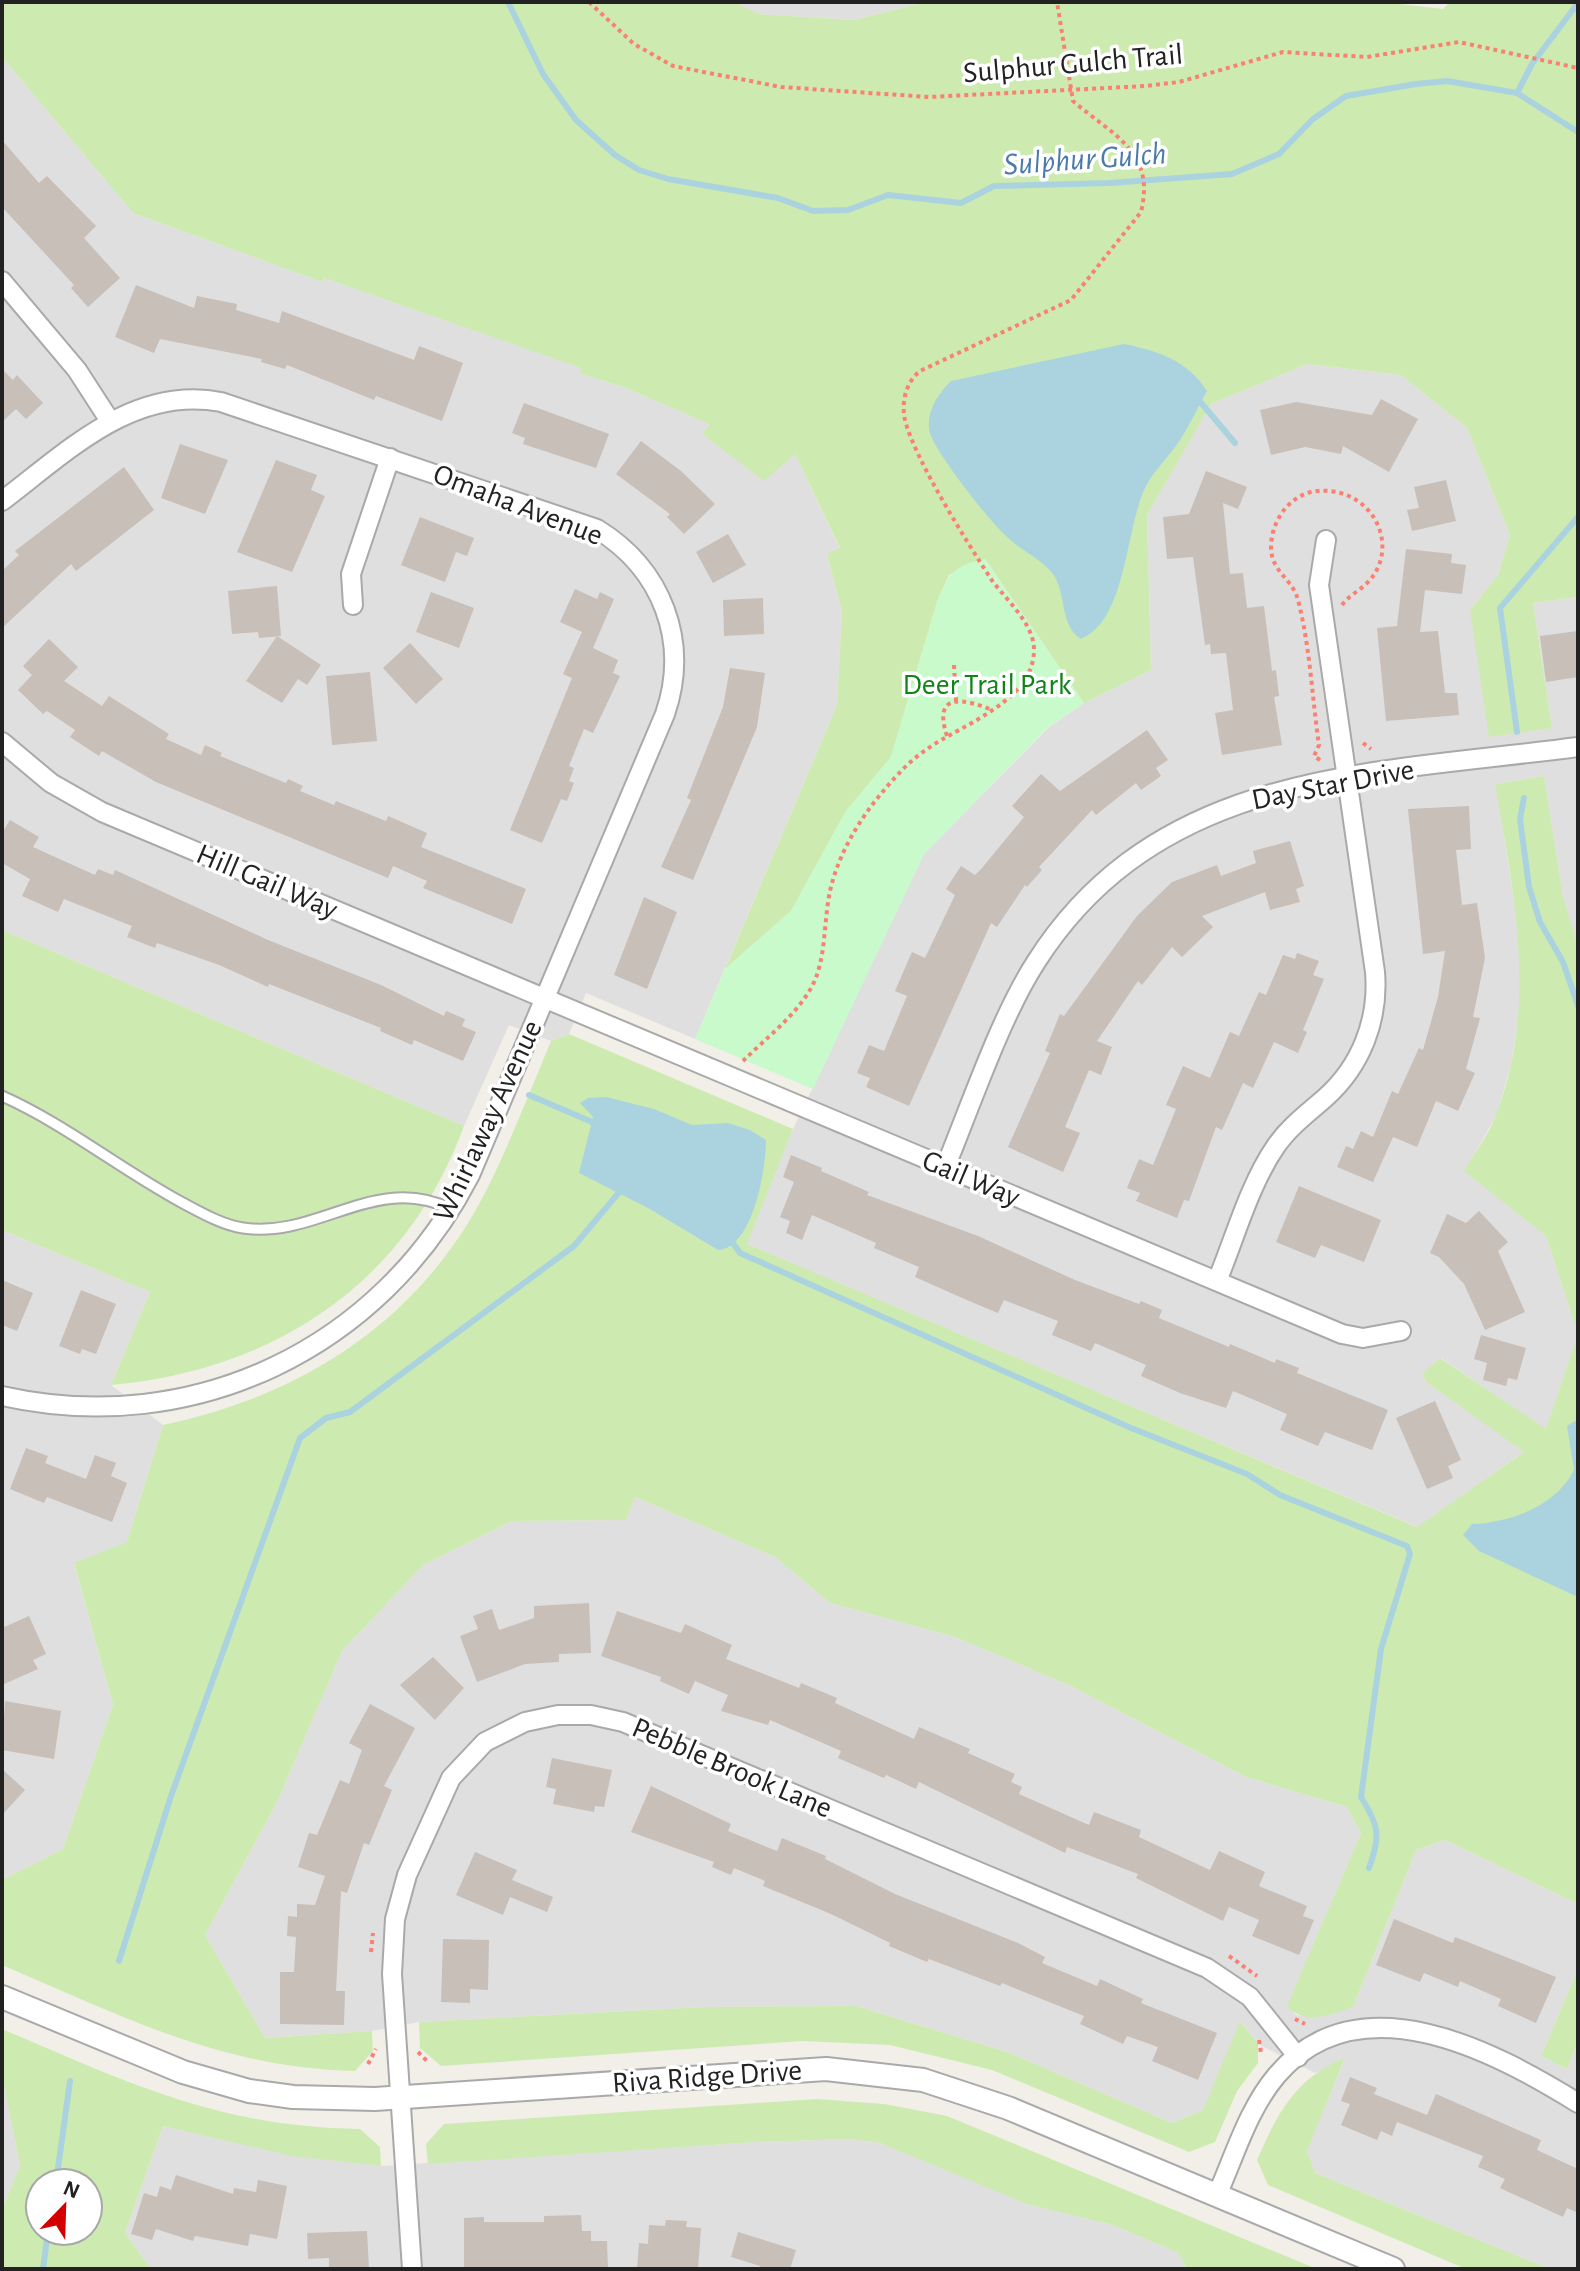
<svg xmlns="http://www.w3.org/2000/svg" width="1580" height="2271" font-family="'Alegreya Sans',sans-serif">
  <rect width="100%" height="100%" fill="#f2efe9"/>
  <g fill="#e0dfdf">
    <polygon points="735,2 926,2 854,20 757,14"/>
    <polygon points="2,57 133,213 322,282 324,278 582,368 581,373 626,388 709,424 702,434 795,454 840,549 827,554 842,612 837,705 695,1039 586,993 569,1034 551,1041 509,1025 464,1126 2,930"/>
    <polygon points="1307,364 1401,375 1467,428 1510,535 1498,575 1470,610 1552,728 1533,603 1578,597 1578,946 1563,898 1544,776 1496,784 1521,946 1521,1004 1511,1064 1497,1114 1465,1171 1546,1236 1578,1334 1546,1430 1441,1358 1422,1374 1426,1382 1525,1451 1418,1527 746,1244 793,1129 924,854 1049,727 1084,703 1151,670 1147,515 1202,418 1211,404"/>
    <polygon points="2,1230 150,1292 111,1385 163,1425 127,1542 74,1564 113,1705 63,1849 2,1880"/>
    <polygon points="635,1497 775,1557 830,1603 955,1637 1071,1686 1246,1777 1347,1807 1361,1833 1288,2005 1296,2015 1317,2017 1353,2007 1416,1850 1445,1840 1578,1904 1578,1969 1541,2056 1567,2069 1578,2041 1578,2269 1550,2269 1315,2173 1306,2151 1345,2059 1315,2073 1258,2044 1241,2022 1203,2110 1172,2123 1007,2052 856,2006 705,2007 419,2022 372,2031 265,2038 205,1935 277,1802 342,1651 423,1565 512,1521 626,1520"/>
    <polygon points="2,2076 20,2165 2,2210"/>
    <polygon points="163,2126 292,2155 381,2166 757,2142 851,2139 880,2143 1027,2203 1113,2225 1178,2253 1187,2269 151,2269 125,2233"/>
  </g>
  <g fill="#cdebb0" fill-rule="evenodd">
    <polygon points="2,2 735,2 758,14 854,20 926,2 1382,2 1443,9 1450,2 1578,2 1578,597 1533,603 1552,728 1489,737 1470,610 1498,575 1510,535 1467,428 1401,375 1307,364 1211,404 1147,515 1151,670 1084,703 985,559 949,575 938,599 891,757 846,811 791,911 725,969 837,705 842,612 827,554 840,548 795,454 764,481 702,434 709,424 626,388 580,373 581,368 324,278 322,282 133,213 2,57"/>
    <path d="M 1544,776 L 1563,897 L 1578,946 L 1578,1904 L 1445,1840 L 1416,1850 L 1353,2007 C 1330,2015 1305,2026 1287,2006 L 1361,1833 L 1347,1807 L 1246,1777 L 1071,1686 L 955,1637 L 830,1603 L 775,1557 L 635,1497 L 626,1520 L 512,1521 L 423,1565 L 342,1651 L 277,1802 L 205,1935 L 265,2038 L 372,2031 L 373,2051 L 355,2071 C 221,2068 122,2016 2,1965 L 2,1880 L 63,1849 L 113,1705 L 74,1563 L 127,1542 L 163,1425 C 302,1396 420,1321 486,1191 C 510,1143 530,1091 551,1041 L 569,1034 L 793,1129 L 747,1244 L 1417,1527 L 1524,1452 L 1426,1382 L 1422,1374 L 1440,1358 L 1546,1429 L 1578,1334 L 1546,1236 L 1464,1171 C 1475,1152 1490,1133 1497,1112 C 1538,1003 1514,894 1495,784 Z"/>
    <path d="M 2,930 L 464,1126 C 406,1284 275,1370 111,1385 L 150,1292 L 2,1230 Z"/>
    <polygon points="1578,1969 1578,2041 1567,2069 1541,2056"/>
    <polygon points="856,2006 1007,2052 1172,2123 1203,2110 1240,2021 1258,2044 1258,2063 1237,2091 1215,2142 1189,2152 992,2070 890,2045 802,2041 441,2066 420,2048 419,2022 705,2007"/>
    <path d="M 2,2029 C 129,2083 219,2127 360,2129 L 380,2147 L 381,2166 L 292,2156 L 163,2126 L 125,2233 L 151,2269 L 2,2269 L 2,2210 L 20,2165 L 2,2076 ZM 88,2183 L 88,2231 L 40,2231 L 40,2183 Z"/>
    <path d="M 1345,2058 L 1307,2151 L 1315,2173 L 1550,2269 L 1466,2269 L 1268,2185 L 1257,2160 C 1277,2114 1296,2077 1345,2058 Z"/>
    <polygon points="817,2099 884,2104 947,2116 1317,2269 1187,2269 1178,2253 1113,2225 1027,2204 880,2143 851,2139 757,2142 428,2164 426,2144 444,2124"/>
  </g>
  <path fill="#c8facc" d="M 985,559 L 1084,703 L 1048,727 L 924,854 L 813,1089 L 695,1039 L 725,969 L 791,911 L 846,811 L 891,757 L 938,599 C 950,572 955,565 985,559 Z"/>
  <g fill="#aad3df">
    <path d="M 1124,344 C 1158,351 1187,360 1207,391 C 1198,407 1190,425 1180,440 C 1169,457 1152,472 1144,490 C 1125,534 1126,620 1081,639 C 1059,626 1067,591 1052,573 C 1039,557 1018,549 1004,534 C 988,519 931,448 929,429 C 927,410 938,394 951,381 Z"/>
    <path d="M 606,1097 L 654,1109 L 692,1125 L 728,1123 L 750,1130 L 766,1140 C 766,1169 753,1248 718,1250 L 648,1208 L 579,1173 L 593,1117 L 580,1103 L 588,1098 Z"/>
    <path d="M 1578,1419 L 1578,1597 L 1479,1551 L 1463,1535 L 1472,1524 C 1511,1522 1555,1507 1574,1470 L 1567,1426 Z"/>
  </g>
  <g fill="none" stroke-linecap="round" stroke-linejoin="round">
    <g stroke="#aad3df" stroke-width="6">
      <polyline points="508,2 543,74 576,120 615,155 639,170 668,179 778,198 813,211 848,210 888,195 961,203 994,186 1110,183 1232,174 1279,154 1313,119 1346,96 1416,84 1447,81 1517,93 1578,132"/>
      <polyline points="1517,93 1532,64 1578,3"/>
      <polyline points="1197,398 1235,443"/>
      <polyline points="1517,732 1500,608 1578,517"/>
      <polyline points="1524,798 1520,819 1529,887 1540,922 1563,962 1578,1006"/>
      <polyline points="529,1095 599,1125"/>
      <path d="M 730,1239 L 740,1253 L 1131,1428 L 1247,1474 L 1280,1495 L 1407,1546 L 1410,1554 L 1381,1649 L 1361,1797 C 1379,1826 1381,1836 1369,1868"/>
      <polyline points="119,1961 171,1796 300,1438 326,1418 350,1412 574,1246 621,1190"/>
      <polyline points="56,2183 70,2081"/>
      <polyline points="43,2269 48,2231"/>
    </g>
  </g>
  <g fill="#c7bfb8">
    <polygon points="2,140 39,183 47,176 96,226 84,238 120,278 88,307 71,288 74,285 2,207"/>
    <polygon points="136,285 194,308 197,296 237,304 236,310 279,323 282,311 414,360 419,346 463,363 442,421 376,396 374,400 287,365 285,369 261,362 262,359 160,339 154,353 115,337"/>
    <polygon points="2,369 13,380 17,375 43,403 26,419 16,409 2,422"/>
    <polygon points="1381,399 1418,419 1389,472 1343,446 1341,454 1305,447 1271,455 1260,410 1296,402 1372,415"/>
    <polygon points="524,403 609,434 596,468 523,444 525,438 512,433"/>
    <polygon points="641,441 681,471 715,504 684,534 667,517 670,514 616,474"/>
    <polygon points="180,444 228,460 205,514 161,498"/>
    <polygon points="276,460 317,475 311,490 325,496 292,572 237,552"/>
    <polygon points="124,467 154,510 76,571 71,564 2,628 2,571 19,555 15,551"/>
    <polygon points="1206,471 1247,487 1238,509 1223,503 1230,574 1243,573 1247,608 1264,606 1272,671 1276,670 1279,696 1274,697 1282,745 1222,755 1215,713 1233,710 1226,653 1211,654 1210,644 1205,645 1193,557 1167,559 1163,517 1189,514"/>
    <polygon points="1446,480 1456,521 1412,531 1407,510 1419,508 1414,487"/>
    <polygon points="420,517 474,538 467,556 456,552 445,582 401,565"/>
    <polygon points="728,534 746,565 713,583 696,552"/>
    <polygon points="1406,549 1452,554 1451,563 1466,565 1462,594 1425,590 1420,632 1438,631 1445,693 1457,693 1459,715 1386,721 1377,628 1397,626"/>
    <polygon points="277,586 281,636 259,638 258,632 232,634 228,591"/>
    <polygon points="575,589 597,599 600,592 614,599 593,648 618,660 613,673 620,676 593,733 584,729 569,766 574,768 569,781 574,783 567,801 561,799 542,843 510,830 572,678 563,674 582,632 560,622"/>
    <polygon points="431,592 474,608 459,648 416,632"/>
    <polygon points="763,598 764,634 724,636 723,600"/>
    <polygon points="1578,631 1578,677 1546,682 1540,636"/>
    <polygon points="277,636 321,665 307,685 298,679 282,703 246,681"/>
    <polygon points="49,639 78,667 64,681 102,706 109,696 169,734 166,739 201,755 205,745 222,753 220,756 286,783 288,779 303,786 300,791 334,805 336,801 386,821 388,816 427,833 421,847 526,889 512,924 423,888 427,881 393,866 388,878 156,782 102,751 99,756 70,737 75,730 47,711 43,714 18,690 32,675 23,666"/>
    <polygon points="410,643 443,679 416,704 383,668"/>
    <polygon points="730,668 765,673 757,727 693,880 661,867 691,800 687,798 723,707"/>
    <polygon points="370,672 377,741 332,745 326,676"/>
    <polygon points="1147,730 1168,760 1156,768 1161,776 1141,790 1136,783 1096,815 1092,810 1039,867 1042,870 1027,887 1025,885 997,927 991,923 909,1106 866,1087 870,1078 857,1073 869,1045 884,1051 907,996 895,991 912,952 925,958 955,895 946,889 961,866 975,875 982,868 1024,817 1012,806 1041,774 1060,791"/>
    <polygon points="1469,806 1471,849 1456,850 1462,905 1477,903 1485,958 1473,1017 1480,1018 1466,1069 1475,1073 1458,1111 1436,1101 1417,1147 1393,1137 1373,1182 1337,1167 1346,1146 1353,1149 1361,1131 1373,1137 1392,1091 1398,1094 1419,1048 1423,1050 1438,997 1445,951 1423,954 1408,809"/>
    <polygon points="10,820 39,837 33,847 95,875 98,869 113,875 115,870 268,940 381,985 444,1016 446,1011 465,1019 462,1026 476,1032 463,1061 414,1040 412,1045 380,1031 381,1028 269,984 268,987 219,965 157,943 155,948 127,937 132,926 64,899 58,912 22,896 30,879 2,863 2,833"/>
    <polygon points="1290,841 1304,886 1296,889 1300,902 1270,910 1265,892 1202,916 1213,927 1182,957 1172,947 1142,985 1138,981 1097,1041 1112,1047 1101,1075 1089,1070 1065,1127 1080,1133 1063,1172 1008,1147 1050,1053 1045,1051 1060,1014 1064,1016 1137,916 1172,882 1217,865 1221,876 1256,863 1253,851"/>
    <polygon points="644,897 677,912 647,989 614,975"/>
    <polygon points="1297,953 1319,961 1313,975 1324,979 1303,1030 1307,1032 1298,1053 1274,1042 1253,1088 1243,1083 1222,1130 1216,1127 1189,1201 1184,1200 1177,1218 1136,1201 1140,1193 1127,1188 1139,1159 1153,1165 1176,1109 1166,1105 1183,1066 1210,1078 1230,1032 1239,1036 1259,992 1266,995 1283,955 1295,959"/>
    <polygon points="791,1155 822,1168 821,1171 869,1192 867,1195 978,1236 1075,1280 1139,1304 1141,1301 1162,1310 1159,1318 1229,1347 1230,1344 1275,1363 1276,1359 1299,1368 1297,1373 1388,1410 1372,1450 1325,1432 1318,1446 1280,1430 1287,1414 1233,1391 1226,1408 1180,1393 1141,1376 1146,1365 1095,1343 1091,1351 1052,1335 1058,1321 1004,1300 998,1313 969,1301 915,1277 919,1267 874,1248 876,1243 812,1215 802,1240 786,1233 790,1221 780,1217 794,1182 783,1177"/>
    <polygon points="1299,1186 1381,1220 1364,1262 1321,1245 1315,1258 1276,1242"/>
    <polygon points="1479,1211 1508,1242 1498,1251 1525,1312 1485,1330 1464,1284 1439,1257 1430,1253 1447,1214 1466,1223"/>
    <polygon points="2,1280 33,1293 17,1331 2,1325"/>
    <polygon points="81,1290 116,1304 96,1354 82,1349 80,1354 59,1346"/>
    <polygon points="1481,1335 1526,1348 1517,1380 1508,1378 1506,1386 1483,1380 1487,1363 1474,1359"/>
    <polygon points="1435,1401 1461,1460 1448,1466 1453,1478 1427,1489 1396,1418"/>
    <polygon points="26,1448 48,1456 45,1463 86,1479 95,1455 116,1463 111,1476 127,1483 112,1522 47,1497 44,1503 10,1489"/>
    <polygon points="589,1603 591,1653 559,1654 559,1662 525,1664 477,1682 460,1636 478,1629 473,1616 492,1609 499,1630 534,1618 534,1606"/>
    <polygon points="617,1611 681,1633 685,1624 732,1645 726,1659 799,1688 801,1683 837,1698 835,1703 914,1739 919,1727 970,1749 968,1753 1015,1774 1011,1782 1022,1787 1019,1794 1089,1825 1094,1812 1141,1830 1139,1837 1210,1870 1219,1851 1265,1872 1259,1886 1307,1906 1303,1916 1314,1920 1299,1955 1252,1936 1259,1920 1229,1907 1223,1921 1136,1878 1138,1874 1067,1847 1065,1853 919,1782 916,1789 886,1775 884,1778 838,1758 841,1751 770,1720 768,1725 721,1711 728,1695 695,1681 689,1694 660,1681 661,1677 601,1656"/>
    <polygon points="29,1616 46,1654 33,1660 38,1669 2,1685 2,1628"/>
    <polygon points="433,1657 464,1688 435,1720 400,1685"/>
    <polygon points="5,1701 61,1711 54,1759 2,1750"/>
    <polygon points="370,1704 415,1728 384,1786 392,1790 369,1845 364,1843 347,1893 341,1891 336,1991 345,1991 344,2025 280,2024 280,1972 294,1972 296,1937 287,1936 288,1916 297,1917 297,1904 315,1905 325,1876 298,1867 309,1833 317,1835 340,1780 349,1784 362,1750 349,1743"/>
    <polygon points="552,1758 612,1770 604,1807 595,1806 594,1812 553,1804 556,1789 546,1787"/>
    <polygon points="2,1769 25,1790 2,1815"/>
    <polygon points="651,1786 731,1824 728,1831 777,1851 782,1838 826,1856 825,1859 895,1894 1018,1943 1045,1957 1042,1963 1097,1986 1100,1979 1143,1999 1141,2003 1217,2033 1198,2080 1152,2061 1158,2047 1127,2036 1123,2044 1080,2024 1084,2016 1002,1983 1000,1986 929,1959 927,1962 889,1946 890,1943 831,1914 763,1886 765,1881 734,1868 731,1875 712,1867 714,1862 631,1832"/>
    <polygon points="475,1852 517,1870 512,1880 553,1897 547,1912 510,1897 503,1915 456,1895"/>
    <polygon points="1394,1919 1453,1943 1455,1937 1556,1977 1536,2023 1498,2006 1501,1999 1460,1981 1458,1987 1424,1973 1420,1982 1376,1965"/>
    <polygon points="443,1939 489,1940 488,1990 470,1989 470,2003 441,2002"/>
    <polygon points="1350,2077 1377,2088 1374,2094 1427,2115 1436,2094 1541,2140 1537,2150 1578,2169 1578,2213 1567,2208 1563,2217 1500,2188 1505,2179 1478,2167 1483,2156 1397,2122 1392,2136 1381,2131 1377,2140 1341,2125 1350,2104 1341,2101"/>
    <polygon points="176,2175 233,2194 234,2188 256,2192 258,2180 287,2186 277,2239 250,2234 248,2246 195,2236 193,2241 156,2229 152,2240 131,2234 144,2193 157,2197 160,2186 171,2190"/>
    <polygon points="581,2215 582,2231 591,2231 591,2241 607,2241 608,2269 464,2269 464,2218 484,2217 484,2222 544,2222 544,2216"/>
    <polygon points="666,2220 687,2221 686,2227 701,2228 698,2269 637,2269 639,2243 648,2244 649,2225 665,2226"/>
    <polygon points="367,2231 369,2269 329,2269 329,2258 308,2259 307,2233"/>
    <polygon points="738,2232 796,2250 790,2269 759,2269 760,2266 731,2257"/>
  </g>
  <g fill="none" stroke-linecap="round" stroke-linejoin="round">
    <defs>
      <path id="service" d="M 2,1096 C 65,1124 120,1169 181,1202 C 200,1212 222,1225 243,1228 C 318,1239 376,1172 451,1209"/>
      <g id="minor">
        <polyline points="2,281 77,370 110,421"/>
        <path d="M 2,501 C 67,452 133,385 221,402 L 597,529 C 662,569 690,641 665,714 L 470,1175 C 381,1348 194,1439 2,1396"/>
        <polyline points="353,605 351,574 390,458"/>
        <polyline points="2,742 51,783 102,812 1342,1334 1363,1338 1401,1331"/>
        <path d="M 945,1168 C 971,1105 1000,1018 1036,962 C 1159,769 1375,774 1578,747"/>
        <path d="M 1217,1281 C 1235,1238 1249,1185 1276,1146 C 1289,1127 1308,1113 1325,1098 C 1361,1066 1379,1020 1375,972 L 1319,585 L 1326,540"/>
        <path d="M 1217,2195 C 1235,2155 1248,2109 1277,2075 C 1359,1979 1494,2051 1578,2103"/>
        <polyline points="412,2269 392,1974 395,1919 407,1875 451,1778 485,1742 525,1722 558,1715 591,1715 623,1722 1207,1968 1250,1997 1298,2057"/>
      </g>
      <polyline id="tertiary" points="2,1997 183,2072 249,2091 293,2097 375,2099 826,2069 923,2080 1008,2108 1393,2269"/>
    </defs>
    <use href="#service" stroke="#a9a9a9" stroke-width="13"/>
    <use href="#minor" stroke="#a9a9a9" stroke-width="22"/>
    <use href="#tertiary" stroke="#a9a9a9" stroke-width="26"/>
    <g stroke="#fa8072" stroke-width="4" stroke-dasharray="4 4" stroke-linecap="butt">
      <polyline points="589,2 634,44 673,66 781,87 929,97 1146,86 1179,82 1283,52 1367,57 1459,42 1578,68"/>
      <polyline points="954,665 956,701"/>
      <path d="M 947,736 C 932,691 965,699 992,710"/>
      <polyline points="1363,743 1371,749"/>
      <path d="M 1320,760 L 1314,756 L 1319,745 C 1312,697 1310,646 1298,600 C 1293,579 1271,572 1271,547 C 1271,523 1287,498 1311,492 C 1329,488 1349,493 1363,505 C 1385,524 1390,558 1369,581 C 1361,590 1349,595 1342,605"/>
      <path d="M 743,1061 C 767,1037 801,1012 815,980 C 826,953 824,920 830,891 C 838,856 857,823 880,795 C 894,778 909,761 927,749 C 961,725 1034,701 1034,650 C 1034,623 1006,600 991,579 C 967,542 915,460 905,420 C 901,402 906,382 920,371 L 1071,300 L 1141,212 C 1156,151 1112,135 1073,101 L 1057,2"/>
      <polyline points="371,1952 373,1933"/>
      <polyline points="1229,1956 1257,1976"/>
      <polyline points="1295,2019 1305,2024"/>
      <polyline points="1259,2040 1261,2053"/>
      <polyline points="418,2052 427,2061"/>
      <polyline points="368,2064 376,2049"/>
    </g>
    <use href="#service" stroke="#fff" stroke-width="9"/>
    <use href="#minor" stroke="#fff" stroke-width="18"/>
    <use href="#tertiary" stroke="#fff" stroke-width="22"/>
  </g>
  <g text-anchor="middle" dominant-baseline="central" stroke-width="7" stroke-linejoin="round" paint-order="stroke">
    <g font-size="30" fill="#222" stroke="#fff">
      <text transform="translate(1073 64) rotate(-5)">Sulphur Gulch Trail</text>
      <text transform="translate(518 505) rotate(21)">Omaha Avenue</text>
      <text transform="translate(1333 785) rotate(-11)">Day Star Drive</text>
      <text transform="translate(267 882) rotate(23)">Hill Gail Way</text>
      <text transform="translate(488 1121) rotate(-65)">Whirlaway Avenue</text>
      <text transform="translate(971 1179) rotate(23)">Gail Way</text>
      <text transform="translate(732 1768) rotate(23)">Pebble Brook Lane</text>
      <text transform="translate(707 2077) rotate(-4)">Riva Ridge Drive</text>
    </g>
    <g font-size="30" fill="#0c8416" stroke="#fff">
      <text x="987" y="685">Deer Trail Park</text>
    </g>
    <g font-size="32" font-style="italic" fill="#4a7aab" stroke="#fff">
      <text transform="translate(1085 159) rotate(-4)">Sulphur Gulch</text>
    </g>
  </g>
  <rect width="1580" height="2271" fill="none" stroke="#222222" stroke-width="8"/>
  <g transform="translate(64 2207) rotate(23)"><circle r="38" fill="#ffffff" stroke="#a7a7a7" stroke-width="2"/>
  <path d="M0-6L14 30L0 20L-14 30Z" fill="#d40000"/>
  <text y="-12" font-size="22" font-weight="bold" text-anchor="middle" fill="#222222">N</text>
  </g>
</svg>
